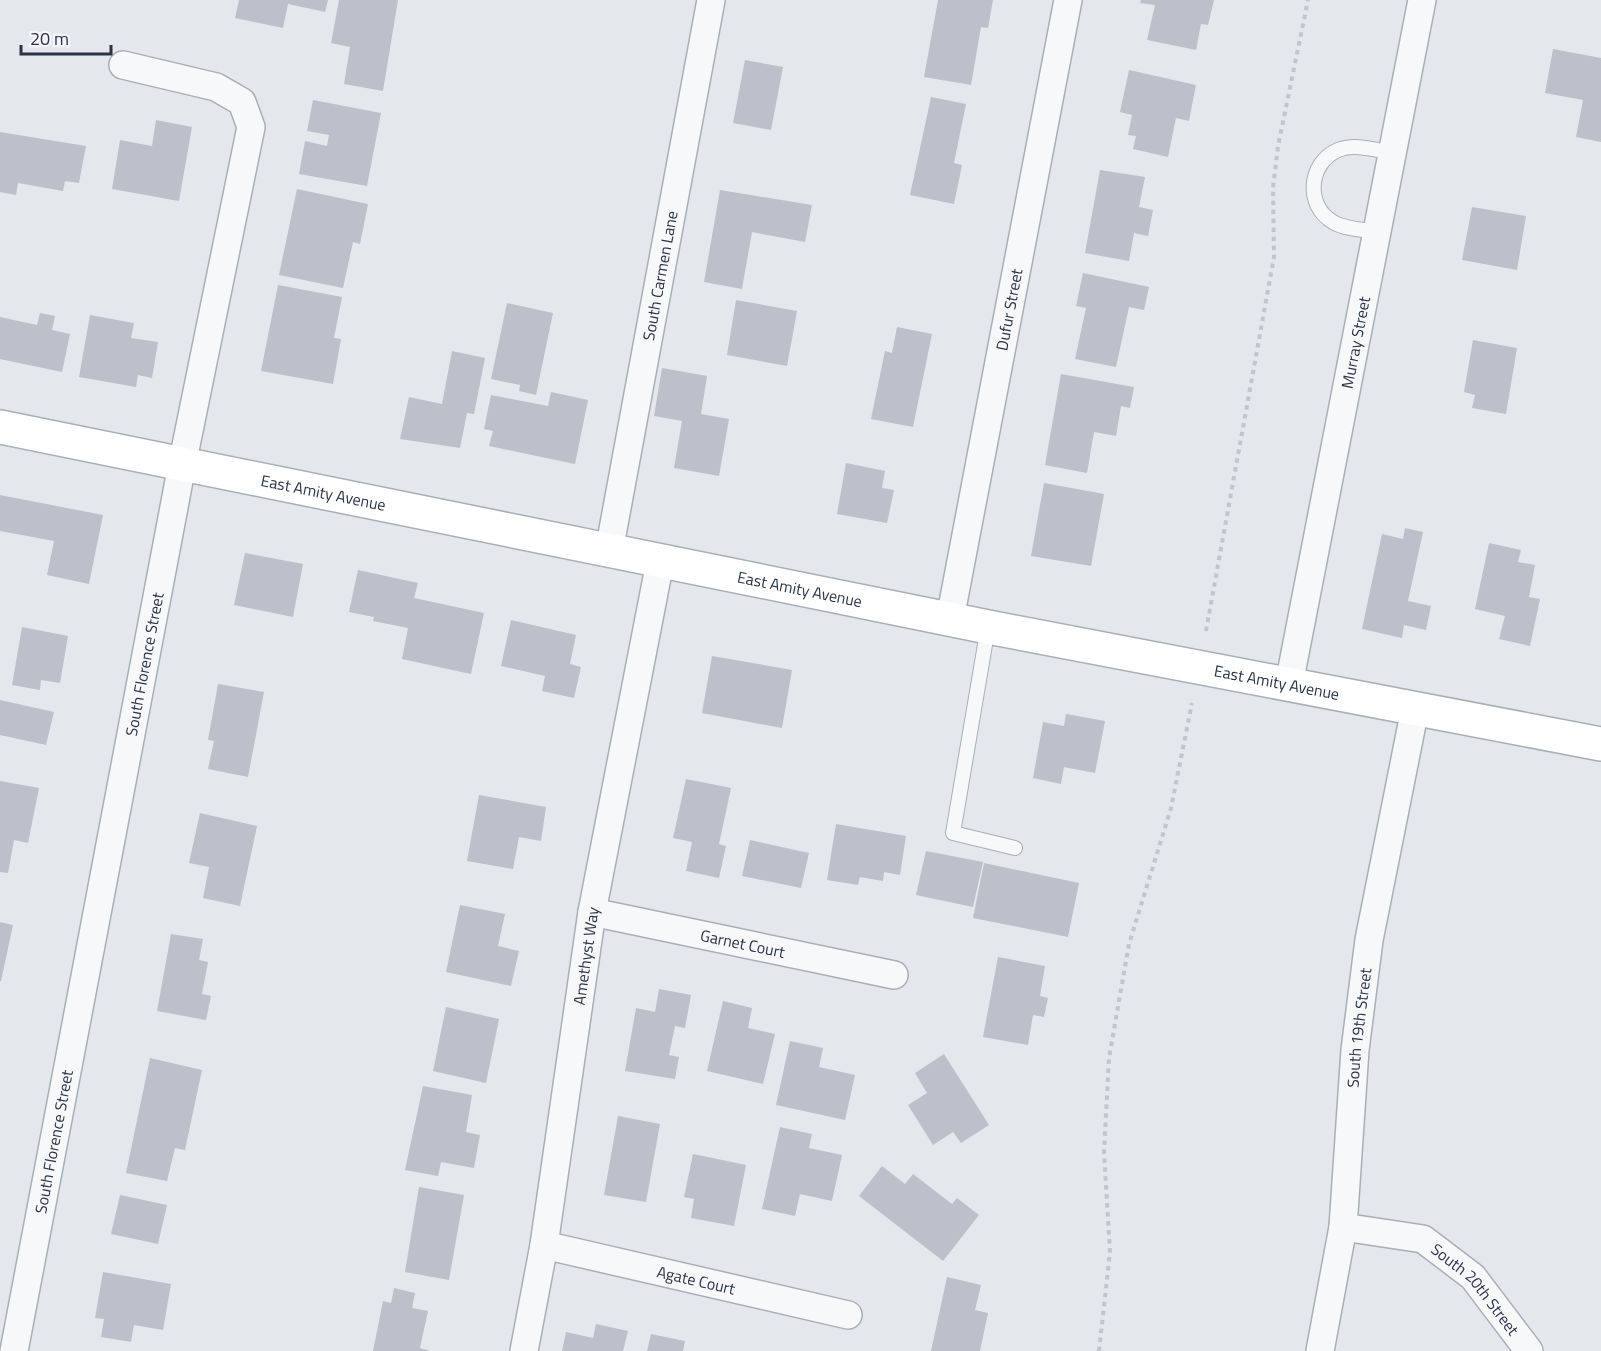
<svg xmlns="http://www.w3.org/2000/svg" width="1601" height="1351" font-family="'Titillium Web',sans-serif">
  <rect width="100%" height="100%" fill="#e4e7ec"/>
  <g fill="#bbc0ca">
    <polygon points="239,0 328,0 325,12 288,4 283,28 235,18"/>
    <polygon points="339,0 398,0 383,91 344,84 350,47 331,43"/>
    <polygon points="938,0 993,0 988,28 981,27 971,85 924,77"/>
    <polygon points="1141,0 1214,0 1208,25 1201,24 1196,50 1147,40 1155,5 1140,3"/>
    <polygon points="1553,49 1601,58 1601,142 1576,137 1583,100 1545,93"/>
    <polygon points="745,60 783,67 771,130 733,123"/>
    <polygon points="1129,70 1196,85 1189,121 1176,118 1168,157 1133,149 1136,136 1128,135 1132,115 1120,112"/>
    <polygon points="931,97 966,104 954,163 962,165 954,204 910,195"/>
    <polygon points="313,100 381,113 367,186 299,174 305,141 327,146 329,135 307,131"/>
    <polygon points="156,120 192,127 179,201 112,189 120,140 152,146"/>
    <polygon points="0,132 86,146 79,183 65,181 63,191 18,183 16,195 0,192"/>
    <polygon points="1100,170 1145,177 1139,207 1153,210 1148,236 1134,233 1129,261 1085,253"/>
    <polygon points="297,189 368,204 360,244 353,242 343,288 279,275"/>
    <polygon points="720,190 812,205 805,242 752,232 742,289 704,282"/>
    <polygon points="1472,207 1526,216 1517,270 1462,260"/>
    <polygon points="1083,273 1149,287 1144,310 1129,307 1116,367 1075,359 1086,308 1076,306"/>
    <polygon points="278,285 342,297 334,338 341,339 333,384 261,371"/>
    <polygon points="736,300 797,311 787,366 727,355"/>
    <polygon points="507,303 553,313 536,395 519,391 520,385 491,379"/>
    <polygon points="40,313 55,316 52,330 70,334 62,372 0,359 0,317 37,325"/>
    <polygon points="90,315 134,323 131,338 158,342 152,378 138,375 136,387 79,377"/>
    <polygon points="897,327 932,334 913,427 871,419 885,351 892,353"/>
    <polygon points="1473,340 1517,348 1506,414 1472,408 1475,395 1464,392"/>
    <polygon points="452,351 485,358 474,414 467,413 460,448 400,439 409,397 442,404"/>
    <polygon points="662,368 707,376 701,414 729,419 719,476 674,468 682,421 654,416"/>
    <polygon points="1061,374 1134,387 1130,408 1121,406 1116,436 1094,432 1087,473 1045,465"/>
    <polygon points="551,392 588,400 575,464 489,446 493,431 484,429 491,395 548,406"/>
    <polygon points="846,463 885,471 882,488 894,490 887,523 837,514"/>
    <polygon points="1044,483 1104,494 1091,566 1031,556"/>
    <polygon points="0,495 103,515 89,584 47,575 54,541 0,531"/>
    <polygon points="1405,528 1423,532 1408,601 1431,606 1426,630 1404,625 1402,638 1362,629 1382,534 1403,539"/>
    <polygon points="1489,543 1521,550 1518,562 1535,565 1529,597 1540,599 1530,646 1499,639 1505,616 1475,609"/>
    <polygon points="245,553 303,564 293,617 234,605"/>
    <polygon points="358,570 418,583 414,598 484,613 471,674 402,659 408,628 373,621 374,617 349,612"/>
    <polygon points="511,620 576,635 570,664 581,667 574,698 542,691 545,676 501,666"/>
    <polygon points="22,627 68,636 60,683 41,680 40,690 12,685"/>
    <polygon points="712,656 792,670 782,728 702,713"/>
    <polygon points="218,684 264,692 248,777 208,769 214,741 208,740"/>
    <polygon points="0,700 54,712 46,745 0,735"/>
    <polygon points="1066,714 1105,721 1095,773 1064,767 1061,784 1033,778 1043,722 1064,726"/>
    <polygon points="686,779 731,788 719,844 726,846 719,878 686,871 692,842 673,838"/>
    <polygon points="0,781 39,788 28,843 14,840 8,873 0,872"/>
    <polygon points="479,795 546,807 541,841 519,837 513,869 467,861"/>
    <polygon points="200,813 257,826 240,906 203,898 209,867 189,863"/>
    <polygon points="836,824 906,836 900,875 884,872 883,881 860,877 858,885 827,880"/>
    <polygon points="750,840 809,853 801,888 742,876"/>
    <polygon points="926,851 983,862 973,907 916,895"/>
    <polygon points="984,863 1079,883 1068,937 973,918"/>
    <polygon points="460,905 505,914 498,946 519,951 511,986 446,972"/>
    <polygon points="0,922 13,925 1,981 0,981"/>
    <polygon points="171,934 203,939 199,960 208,962 202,994 211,996 206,1020 157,1011"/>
    <polygon points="998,957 1045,966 1040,996 1048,998 1044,1017 1033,1015 1028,1045 983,1037"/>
    <polygon points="659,989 691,995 685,1028 675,1026 669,1055 679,1057 675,1079 625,1071 636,1008 655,1012"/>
    <polygon points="723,1001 752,1008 748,1028 775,1034 763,1084 707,1071"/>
    <polygon points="446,1007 499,1019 486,1083 433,1071"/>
    <polygon points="790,1041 823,1048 819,1067 855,1075 845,1120 776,1105"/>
    <polygon points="944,1054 989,1125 961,1143 953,1132 933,1145 908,1105 927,1093 915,1073"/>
    <polygon points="150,1058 202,1070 185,1150 175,1148 167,1181 126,1173"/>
    <polygon points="423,1086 472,1095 466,1132 480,1135 474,1168 441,1162 438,1176 405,1170"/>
    <polygon points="618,1116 660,1124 646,1202 604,1195"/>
    <polygon points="780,1127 812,1134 809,1148 842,1155 832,1201 800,1194 795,1216 762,1209"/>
    <polygon points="693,1154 746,1165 734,1226 691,1218 694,1199 684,1197"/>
    <polygon points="882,1166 905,1184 913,1174 952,1204 957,1198 979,1215 943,1261 859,1196"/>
    <polygon points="419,1187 464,1195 449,1280 405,1272"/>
    <polygon points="120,1195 167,1205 158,1244 111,1234"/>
    <polygon points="103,1272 171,1284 163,1330 134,1325 131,1342 101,1337 104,1319 95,1318"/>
    <polygon points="947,1277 981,1285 975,1310 988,1313 980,1351 931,1351"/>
    <polygon points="394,1288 415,1293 412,1308 428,1311 420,1348 430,1351 373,1351 383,1301 391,1303"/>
    <polygon points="596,1324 628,1331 623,1351 562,1351 566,1332 593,1338"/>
    <polygon points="651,1334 685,1341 683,1351 647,1351"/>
  </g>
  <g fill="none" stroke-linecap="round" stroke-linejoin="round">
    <defs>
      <g id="service">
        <path d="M 1379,232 C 1365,230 1344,229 1333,222 C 1305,206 1308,163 1338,150 C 1355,143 1375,150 1393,153"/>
        <polyline points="988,627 953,833 1015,848"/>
      </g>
      <g id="minor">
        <path id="s1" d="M 609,551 L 711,0"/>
        <path id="s2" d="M 950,619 L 1068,0"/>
        <path id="s3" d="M 1289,684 L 1422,0"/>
        <path id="s4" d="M 592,912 L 894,975"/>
        <path id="s5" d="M 1343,1227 L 1423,1239 L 1473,1277 L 1529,1351"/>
        <path id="s6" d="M 544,1245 L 848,1315"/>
        <path id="s7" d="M 14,1351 L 182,465 L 251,127 L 242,102 L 216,87 L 123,65"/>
        <path id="s8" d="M 524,1351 L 544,1245 L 592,912 L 660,562"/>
        <path id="s9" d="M 1320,1351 L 1343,1227 L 1355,1050 L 1369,940 L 1415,709"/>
      </g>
      <g id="secondary">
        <path id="s10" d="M 0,427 L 988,627 L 1601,744"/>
      </g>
    </defs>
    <use href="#service" stroke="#a9aeb7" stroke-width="16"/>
    <use href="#minor" stroke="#a9aeb7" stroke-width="30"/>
    <use href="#secondary" stroke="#a9aeb7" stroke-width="36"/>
    <g stroke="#c2c5cb" stroke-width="4" stroke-dasharray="4.5 4.5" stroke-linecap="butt">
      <polyline points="1206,631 1274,257 1273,188 1278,146 1308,0"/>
      <polyline points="1099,1351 1110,1252 1104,1152 1109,1058 1129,944 1171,808 1192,703"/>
    </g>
    <use href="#service" stroke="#f7f8fa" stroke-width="14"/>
    <use href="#minor" stroke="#f7f8fa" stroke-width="27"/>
    <use href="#secondary" stroke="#fff" stroke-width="33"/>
  </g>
  <g text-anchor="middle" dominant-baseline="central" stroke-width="4.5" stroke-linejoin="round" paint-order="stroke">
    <g font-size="16" fill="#2b3445" stroke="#f4f6f9">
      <text stroke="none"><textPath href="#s1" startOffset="280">South Carmen Lane</textPath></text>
      <text stroke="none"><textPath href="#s2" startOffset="315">Dufur Street</textPath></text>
      <text stroke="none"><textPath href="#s3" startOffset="348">Murray Street</textPath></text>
      <text stroke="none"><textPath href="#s10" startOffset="330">East Amity Avenue</textPath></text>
      <text stroke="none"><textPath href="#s10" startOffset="816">East Amity Avenue</textPath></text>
      <text stroke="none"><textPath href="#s7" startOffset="699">South Florence Street</textPath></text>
      <text stroke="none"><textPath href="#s10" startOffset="1302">East Amity Avenue</textPath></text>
      <text stroke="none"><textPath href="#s4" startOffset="154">Garnet Court</textPath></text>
      <text stroke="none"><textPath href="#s8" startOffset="400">Amethyst Way</textPath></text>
      <text stroke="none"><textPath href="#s9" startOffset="326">South 19th Street</textPath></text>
      <text stroke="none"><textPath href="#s7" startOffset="213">South Florence Street</textPath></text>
      <text stroke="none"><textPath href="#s6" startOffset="156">Agate Court</textPath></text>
      <text stroke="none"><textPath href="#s5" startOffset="154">South 20th Street</textPath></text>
    </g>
  </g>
  <path d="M21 45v9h90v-9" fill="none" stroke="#2b3445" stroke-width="3"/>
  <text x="30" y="45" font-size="18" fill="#2b3445" stroke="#f4f6f9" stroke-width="4.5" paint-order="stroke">20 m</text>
</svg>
